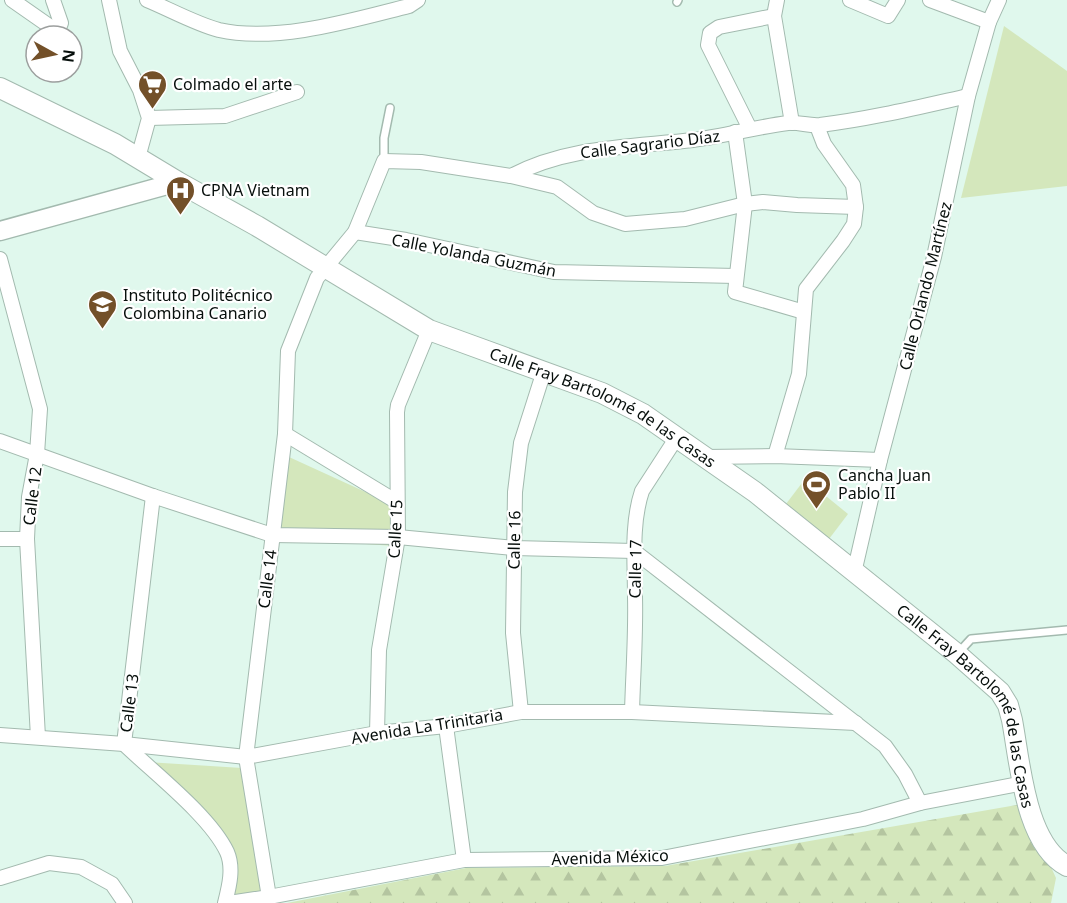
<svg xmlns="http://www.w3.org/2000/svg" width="1067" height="903" font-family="'Noto Sans',sans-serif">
  <defs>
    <pattern id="forest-firs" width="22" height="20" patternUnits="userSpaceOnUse" patternTransform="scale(1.5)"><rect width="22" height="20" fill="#d4e7bc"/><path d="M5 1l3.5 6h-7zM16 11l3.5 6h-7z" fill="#b4c5a0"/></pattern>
  </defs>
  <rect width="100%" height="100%" fill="#e0f8ed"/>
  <g fill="#d4e7bc">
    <polygon points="1004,26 1067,71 1067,186 961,198"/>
    <polygon points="289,457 394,505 394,546 278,538"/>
    <polygon points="805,479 848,514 829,539 786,504"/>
    <polygon points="131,761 242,768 264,896 229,903 234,881 209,819"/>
  </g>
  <polygon fill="url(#forest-firs)" points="1022,804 1056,878 1051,903 287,903 466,868 665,866"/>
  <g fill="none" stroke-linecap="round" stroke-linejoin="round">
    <defs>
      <g id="service">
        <polyline points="677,2 678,0"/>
        <polyline points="384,161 384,138 390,108"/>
        <polyline points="959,652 971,639 1067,630"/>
      </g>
      <g id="minor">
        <polyline points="12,0 55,30 59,28 61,23 53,0"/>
        <polyline points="109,0 120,51 140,90 149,118 138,158"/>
        <path d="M 147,0 C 169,9 196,24 219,30 C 278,43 353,20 409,6 L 418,0"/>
        <polyline points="777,0 774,16 792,123"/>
        <polyline points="850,0 888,16 898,0"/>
        <polyline points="930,0 989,22"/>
        <polyline points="149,118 225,116 297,92"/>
        <polyline points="750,129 708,45 710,33 719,27 774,16"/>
        <polyline points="735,132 745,204 735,292 804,312"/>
        <polyline points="511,176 557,187 593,213 625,224 685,219 745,204 763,202 797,205 856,207"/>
        <polyline points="355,232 406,240 554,272 736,276"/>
        <polyline points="0,259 40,409 37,454 29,497 27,539 38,737"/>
        <polyline points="285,434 397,502"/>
        <polyline points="0,441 153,496 272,535 398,537 514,548 634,551 885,746 905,774 920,803"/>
        <polyline points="775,456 799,374 806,289 843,241 854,224 856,207 853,185 824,144 817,126"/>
        <polyline points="705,457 775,456 880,460"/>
        <path d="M 153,496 L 124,744 C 154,773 210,816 227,852 C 234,868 229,887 225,903"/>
        <polyline points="0,539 27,539"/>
        <polyline points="854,573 880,460 934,257 968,96 989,22 999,0"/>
        <polyline points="521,712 513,633 515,492 521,443 544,371"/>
        <path d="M 632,712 C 633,674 636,635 635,597 C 635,562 631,524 642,491 L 677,437"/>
        <polyline points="446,726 464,860"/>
        <polyline points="377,733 379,650 398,537 397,412 398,405 429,330"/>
        <polyline points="0,735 124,744 246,757 377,733 446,726 521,712 632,712 856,723"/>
        <polyline points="0,878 49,863 81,867 112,884 125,903"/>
        <path d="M 269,897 L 246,757 L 285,434 L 288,351 L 317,278 L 355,232 L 384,161 L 421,162 L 511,176 C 567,146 632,147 693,140 C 725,136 756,127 788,123 C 799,122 809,126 820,125 C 870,119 919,107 968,96"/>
        <polyline points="229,903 269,897 464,860 662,858 863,819 920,803 1024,783"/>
      </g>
      <polyline id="tertiary" points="0,231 178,182"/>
      <g id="secondary">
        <path id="s1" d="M 0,88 L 115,144 L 178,182 L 257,226 L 429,330 L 602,393 L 643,414 L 755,492 L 957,654 L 1000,692 L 1008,705 L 1012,720 C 1020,762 1025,844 1067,866"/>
      </g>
    </defs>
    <use href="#service" stroke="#a3baaf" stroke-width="10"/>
    <use href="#minor" stroke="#a3baaf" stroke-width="16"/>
    <use href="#tertiary" stroke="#a3baaf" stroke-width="21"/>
    <use href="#secondary" stroke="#a3baaf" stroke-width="22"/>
    <use href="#service" stroke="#fff" stroke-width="7"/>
    <use href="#minor" stroke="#fff" stroke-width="14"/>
    <use href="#tertiary" stroke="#fff" stroke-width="18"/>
    <use href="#secondary" stroke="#fff" stroke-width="20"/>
  </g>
  <defs>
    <symbol id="supermarket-pin" viewBox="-11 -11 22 30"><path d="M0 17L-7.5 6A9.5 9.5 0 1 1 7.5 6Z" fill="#735029" stroke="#fff"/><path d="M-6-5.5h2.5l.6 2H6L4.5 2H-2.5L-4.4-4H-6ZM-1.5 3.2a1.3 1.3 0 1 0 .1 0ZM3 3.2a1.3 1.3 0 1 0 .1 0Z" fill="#fff"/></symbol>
    <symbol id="hospital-pin" viewBox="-11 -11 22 30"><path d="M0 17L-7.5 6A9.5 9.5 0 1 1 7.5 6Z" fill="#735029" stroke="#fff"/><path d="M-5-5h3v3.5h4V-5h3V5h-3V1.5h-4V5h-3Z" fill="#fff"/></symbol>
    <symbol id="school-pin" viewBox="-11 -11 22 30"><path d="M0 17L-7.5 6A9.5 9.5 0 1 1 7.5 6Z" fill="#735029" stroke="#fff"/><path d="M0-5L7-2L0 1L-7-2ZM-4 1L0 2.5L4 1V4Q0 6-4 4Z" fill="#fff"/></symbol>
    <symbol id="stadium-pin" viewBox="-11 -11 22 30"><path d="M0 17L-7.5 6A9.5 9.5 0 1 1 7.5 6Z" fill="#735029" stroke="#fff"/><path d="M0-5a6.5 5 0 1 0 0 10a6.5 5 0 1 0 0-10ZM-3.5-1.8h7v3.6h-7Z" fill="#fff"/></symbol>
  </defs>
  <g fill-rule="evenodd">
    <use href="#supermarket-pin" x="136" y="68" width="33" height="45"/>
    <use href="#hospital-pin" x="164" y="174" width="33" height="45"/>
    <use href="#school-pin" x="86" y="288" width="33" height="45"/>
    <use href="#stadium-pin" x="800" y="468" width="33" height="45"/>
  </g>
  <g text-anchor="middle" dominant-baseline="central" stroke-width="4.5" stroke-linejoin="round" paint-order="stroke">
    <g font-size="16" fill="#070f0c" stroke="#fff" text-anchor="start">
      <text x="173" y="84">Colmado el arte</text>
      <text x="201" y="190">CPNA Vietnam</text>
      <text x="123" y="295">Instituto Politécnico<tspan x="123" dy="18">Colombina Canario</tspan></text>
      <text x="838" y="475">Cancha Juan<tspan x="838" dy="18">Pablo II</tspan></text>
    </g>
    <g font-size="16" fill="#070f0c" stroke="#fff">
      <text transform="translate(650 144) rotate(-7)">Calle Sagrario Díaz</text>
      <text transform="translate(474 255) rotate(11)">Calle Yolanda Guzmán</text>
      <text transform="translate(925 286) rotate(-76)">Calle Orlando Martínez</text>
      <text stroke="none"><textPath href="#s1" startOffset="684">Calle Fray Bartolomé de las Casas</textPath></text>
      <text transform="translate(32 496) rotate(-83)">Calle 12</text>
      <text transform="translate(395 529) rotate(-87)">Calle 15</text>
      <text transform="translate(514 540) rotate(-89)">Calle 16</text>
      <text transform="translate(635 569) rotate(-89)">Calle 17</text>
      <text transform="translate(267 579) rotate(-83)">Calle 14</text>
      <text transform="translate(129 703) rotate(-83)">Calle 13</text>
      <text stroke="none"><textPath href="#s1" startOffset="1170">Calle Fray Bartolomé de las Casas</textPath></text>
      <text transform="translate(427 726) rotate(-9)">Avenida La Trinitaria</text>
      <text transform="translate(610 857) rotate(-2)">Avenida México</text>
    </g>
  </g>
  <g transform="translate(54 54) rotate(98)"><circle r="28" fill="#ffffff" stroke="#9c9f9e" stroke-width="1.5"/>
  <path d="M0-4.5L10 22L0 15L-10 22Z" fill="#735029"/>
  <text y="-9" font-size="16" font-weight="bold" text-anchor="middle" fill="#070f0c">N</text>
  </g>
</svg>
